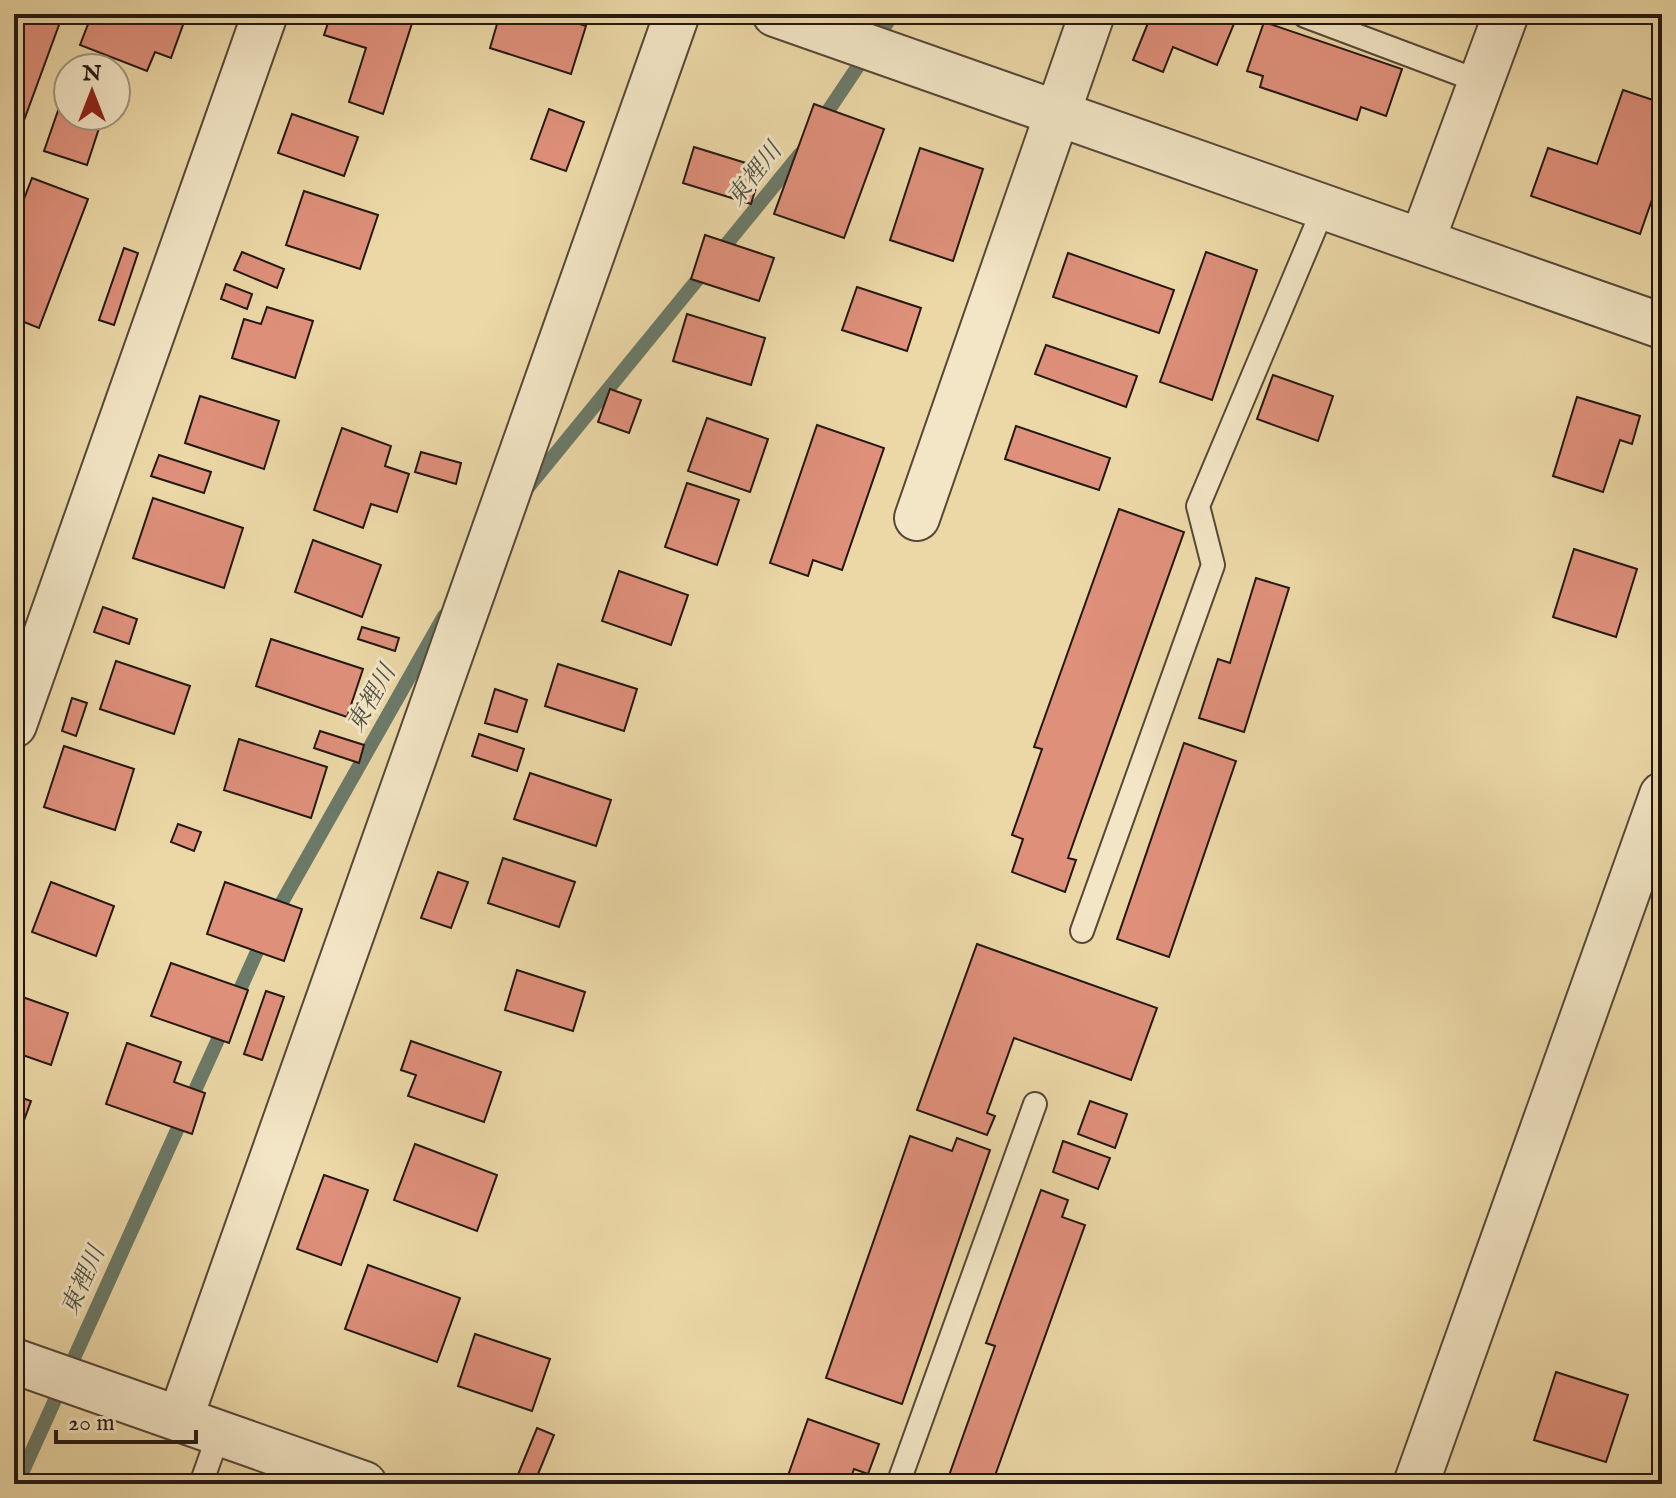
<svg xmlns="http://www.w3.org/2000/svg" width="1676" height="1498" font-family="'IM FELL English','Noto Serif JP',serif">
  <rect width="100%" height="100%" fill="#ecd8a7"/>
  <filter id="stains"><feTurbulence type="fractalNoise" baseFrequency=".0025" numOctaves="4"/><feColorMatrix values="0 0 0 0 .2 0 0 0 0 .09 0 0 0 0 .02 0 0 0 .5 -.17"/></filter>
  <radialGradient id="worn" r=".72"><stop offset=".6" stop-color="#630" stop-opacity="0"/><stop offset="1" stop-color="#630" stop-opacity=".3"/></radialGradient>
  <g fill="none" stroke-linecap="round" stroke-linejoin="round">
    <g stroke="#6b7a69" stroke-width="14">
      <polyline points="820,123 893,14"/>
      <polyline points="525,491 800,154"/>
      <polyline points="273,918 444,616"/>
      <polyline points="233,1005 264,936"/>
      <polyline points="17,1484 225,1024"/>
    </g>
  </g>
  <g fill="#df907b" stroke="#241813" stroke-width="2">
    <polygon points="14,14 63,14 23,123 14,120"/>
    <polygon points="92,14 163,14 184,22 171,58 155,52 147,71 80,45"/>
    <polygon points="331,14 415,14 383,114 349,102 366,48 324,35"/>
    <polygon points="500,14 548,14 586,26 571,74 490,48"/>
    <polygon points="1169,14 1238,14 1217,65 1173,47 1163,72 1133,60 1150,18 1165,24"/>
    <polygon points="1639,14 1662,14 1662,22"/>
    <polygon points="1264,22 1402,69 1386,116 1361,107 1357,120 1260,87 1263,76 1247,71"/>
    <polygon points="1623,90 1662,103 1662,171 1640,234 1531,196 1548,148 1597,164"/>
    <polygon points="61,102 68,104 68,116 103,116 87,165 44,151"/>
    <polygon points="814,104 884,129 844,238 774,214"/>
    <polygon points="549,109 584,122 566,171 531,159"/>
    <polygon points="292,114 358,137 344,176 278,153"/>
    <polygon points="694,147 762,168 751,204 683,183"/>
    <polygon points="920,148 983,169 953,261 890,240"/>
    <polygon points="32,178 88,199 39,328 14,318 14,225"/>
    <polygon points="304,191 378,215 360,269 286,245"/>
    <polygon points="705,235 774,258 759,301 691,279"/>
    <polygon points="124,248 138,253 114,325 99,320"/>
    <polygon points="242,252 284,269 277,288 234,270"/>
    <polygon points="1206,252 1257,270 1212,400 1160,382"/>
    <polygon points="1068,253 1174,290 1159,333 1053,297"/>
    <polygon points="226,284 252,294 247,309 221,299"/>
    <polygon points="857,287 921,308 907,351 842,330"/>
    <polygon points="267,307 313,321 295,378 232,358 244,319 261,324"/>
    <polygon points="687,314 765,338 751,385 673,361"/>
    <polygon points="1046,345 1137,376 1126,407 1035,374"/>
    <polygon points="1273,375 1333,396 1318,441 1257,419"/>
    <polygon points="610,389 641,400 629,433 598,422"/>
    <polygon points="200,396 279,421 264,469 185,443"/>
    <polygon points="1577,397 1640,416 1632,444 1620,440 1603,492 1553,476"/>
    <polygon points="707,418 768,439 750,492 688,471"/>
    <polygon points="817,425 884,448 842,570 813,560 808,576 770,563"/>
    <polygon points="1016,426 1110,458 1099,490 1005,459"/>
    <polygon points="342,428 391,446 385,466 409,474 397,512 371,504 363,528 314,510"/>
    <polygon points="14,436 23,439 14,466"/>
    <polygon points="421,452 461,463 456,484 415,472"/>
    <polygon points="159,455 211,472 204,493 151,476"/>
    <polygon points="687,483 739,500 717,565 665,547"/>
    <polygon points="153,498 243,528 224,588 133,558"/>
    <polygon points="1119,509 1184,532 1068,858 1076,860 1065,892 1012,872 1023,839 1012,835 1042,749 1034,747"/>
    <polygon points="313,540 381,565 362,617 295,592"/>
    <polygon points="1574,549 1637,569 1616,637 1553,617"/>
    <polygon points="619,571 688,595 671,645 602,621"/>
    <polygon points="1256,578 1289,588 1244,732 1199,718 1218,659 1230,663"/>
    <polygon points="103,607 137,619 129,644 94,632"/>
    <polygon points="362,627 399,638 395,651 358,639"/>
    <polygon points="271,639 363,669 347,717 256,686"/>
    <polygon points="116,661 190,686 174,734 100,709"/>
    <polygon points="558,664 637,689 624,731 545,706"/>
    <polygon points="495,689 527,700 517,732 485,723"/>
    <polygon points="72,698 87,703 76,736 62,731"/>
    <polygon points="320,731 364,745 359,763 314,748"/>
    <polygon points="479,734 524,749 517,771 472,756"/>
    <polygon points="239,739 327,767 311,818 224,790"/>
    <polygon points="1184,743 1236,761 1169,957 1117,939"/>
    <polygon points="64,746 134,769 115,830 44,807"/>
    <polygon points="530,773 611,800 596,846 514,819"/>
    <polygon points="178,824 201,832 194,851 171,842"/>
    <polygon points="503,858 575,882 559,927 488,903"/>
    <polygon points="438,872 468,882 451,928 421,918"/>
    <polygon points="51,882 114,906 96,956 32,932"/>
    <polygon points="225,882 302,909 284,961 207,934"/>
    <polygon points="977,944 1157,1008 1131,1080 1014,1038 987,1113 995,1116 987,1135 917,1110"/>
    <polygon points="171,963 248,990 229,1043 151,1016"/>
    <polygon points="517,970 585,992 573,1031 505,1010"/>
    <polygon points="266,991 284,997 262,1060 244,1054"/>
    <polygon points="14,994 68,1013 51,1065 14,1052"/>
    <polygon points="411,1041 501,1072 484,1122 408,1096 416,1075 401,1070"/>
    <polygon points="127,1043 181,1062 174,1082 205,1093 192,1134 106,1104"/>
    <polygon points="14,1095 31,1101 19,1134 14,1132"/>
    <polygon points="1090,1101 1127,1114 1115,1148 1078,1134"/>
    <polygon points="910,1136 952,1151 957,1138 990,1150 902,1404 826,1378"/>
    <polygon points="1063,1141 1110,1158 1098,1189 1053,1172"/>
    <polygon points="415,1144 497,1175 477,1231 394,1200"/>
    <polygon points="324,1175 368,1190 341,1265 297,1249"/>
    <polygon points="1041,1190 1068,1200 1062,1217 1085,1225 992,1484 946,1484 995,1346 986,1343"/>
    <polygon points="368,1265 460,1298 437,1362 345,1329"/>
    <polygon points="475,1334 550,1359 532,1411 458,1386"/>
    <polygon points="1556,1372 1628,1395 1606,1462 1534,1440"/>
    <polygon points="808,1419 879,1444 868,1474 854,1469 849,1484 785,1484"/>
    <polygon points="537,1428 554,1435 534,1484 517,1477"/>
  </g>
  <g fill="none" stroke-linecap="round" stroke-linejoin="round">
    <defs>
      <g id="service">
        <polyline points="1305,16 1481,82"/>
        <polyline points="1082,931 1213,565 1198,506 1324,207"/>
        <polyline points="201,1484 219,1433"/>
        <polyline points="898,1484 1035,1104"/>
      </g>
      <g id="minor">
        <polyline points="775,14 1662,326"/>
        <polyline points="1422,241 1506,14"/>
        <polyline points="917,518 1092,14"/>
        <polyline points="14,725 265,14"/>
        <polyline points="14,1361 364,1484"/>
        <polyline points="180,1419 677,14"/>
        <polyline points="1416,1484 1662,795"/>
      </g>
    </defs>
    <use href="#service" stroke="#564838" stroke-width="26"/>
    <use href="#minor" stroke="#564838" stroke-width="48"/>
    <use href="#service" stroke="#f3e6c6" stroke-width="22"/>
    <use href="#minor" stroke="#f3e6c6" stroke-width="44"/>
  </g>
  <g text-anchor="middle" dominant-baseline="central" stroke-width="6" stroke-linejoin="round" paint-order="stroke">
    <g font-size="24" font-style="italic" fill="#4d5145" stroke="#f3e6c6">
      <text transform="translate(755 175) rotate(-52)">東裡川</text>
      <text transform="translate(372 699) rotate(-60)">東裡川</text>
      <text transform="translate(84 1281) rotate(-66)">東裡川</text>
    </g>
  </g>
  <rect width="1676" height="1498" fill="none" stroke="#ecd8a7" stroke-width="48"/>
  <rect x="16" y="16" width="1644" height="1466" fill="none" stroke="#241813" stroke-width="4"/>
  <rect x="24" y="24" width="1628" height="1450" fill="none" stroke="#241813" stroke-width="2"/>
  <g transform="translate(92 92)"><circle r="38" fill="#f3e6c6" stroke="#a0947e" stroke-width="2"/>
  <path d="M0-6L14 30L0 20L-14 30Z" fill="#8f2418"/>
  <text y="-12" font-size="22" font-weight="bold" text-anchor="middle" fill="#241813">N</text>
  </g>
  <path d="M56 1430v12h140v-12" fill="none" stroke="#241813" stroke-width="4"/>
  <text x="68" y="1430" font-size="24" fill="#241813" stroke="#f3e6c6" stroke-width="6" paint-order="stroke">20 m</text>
  <rect width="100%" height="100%" filter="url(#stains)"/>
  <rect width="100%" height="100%" fill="url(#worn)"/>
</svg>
